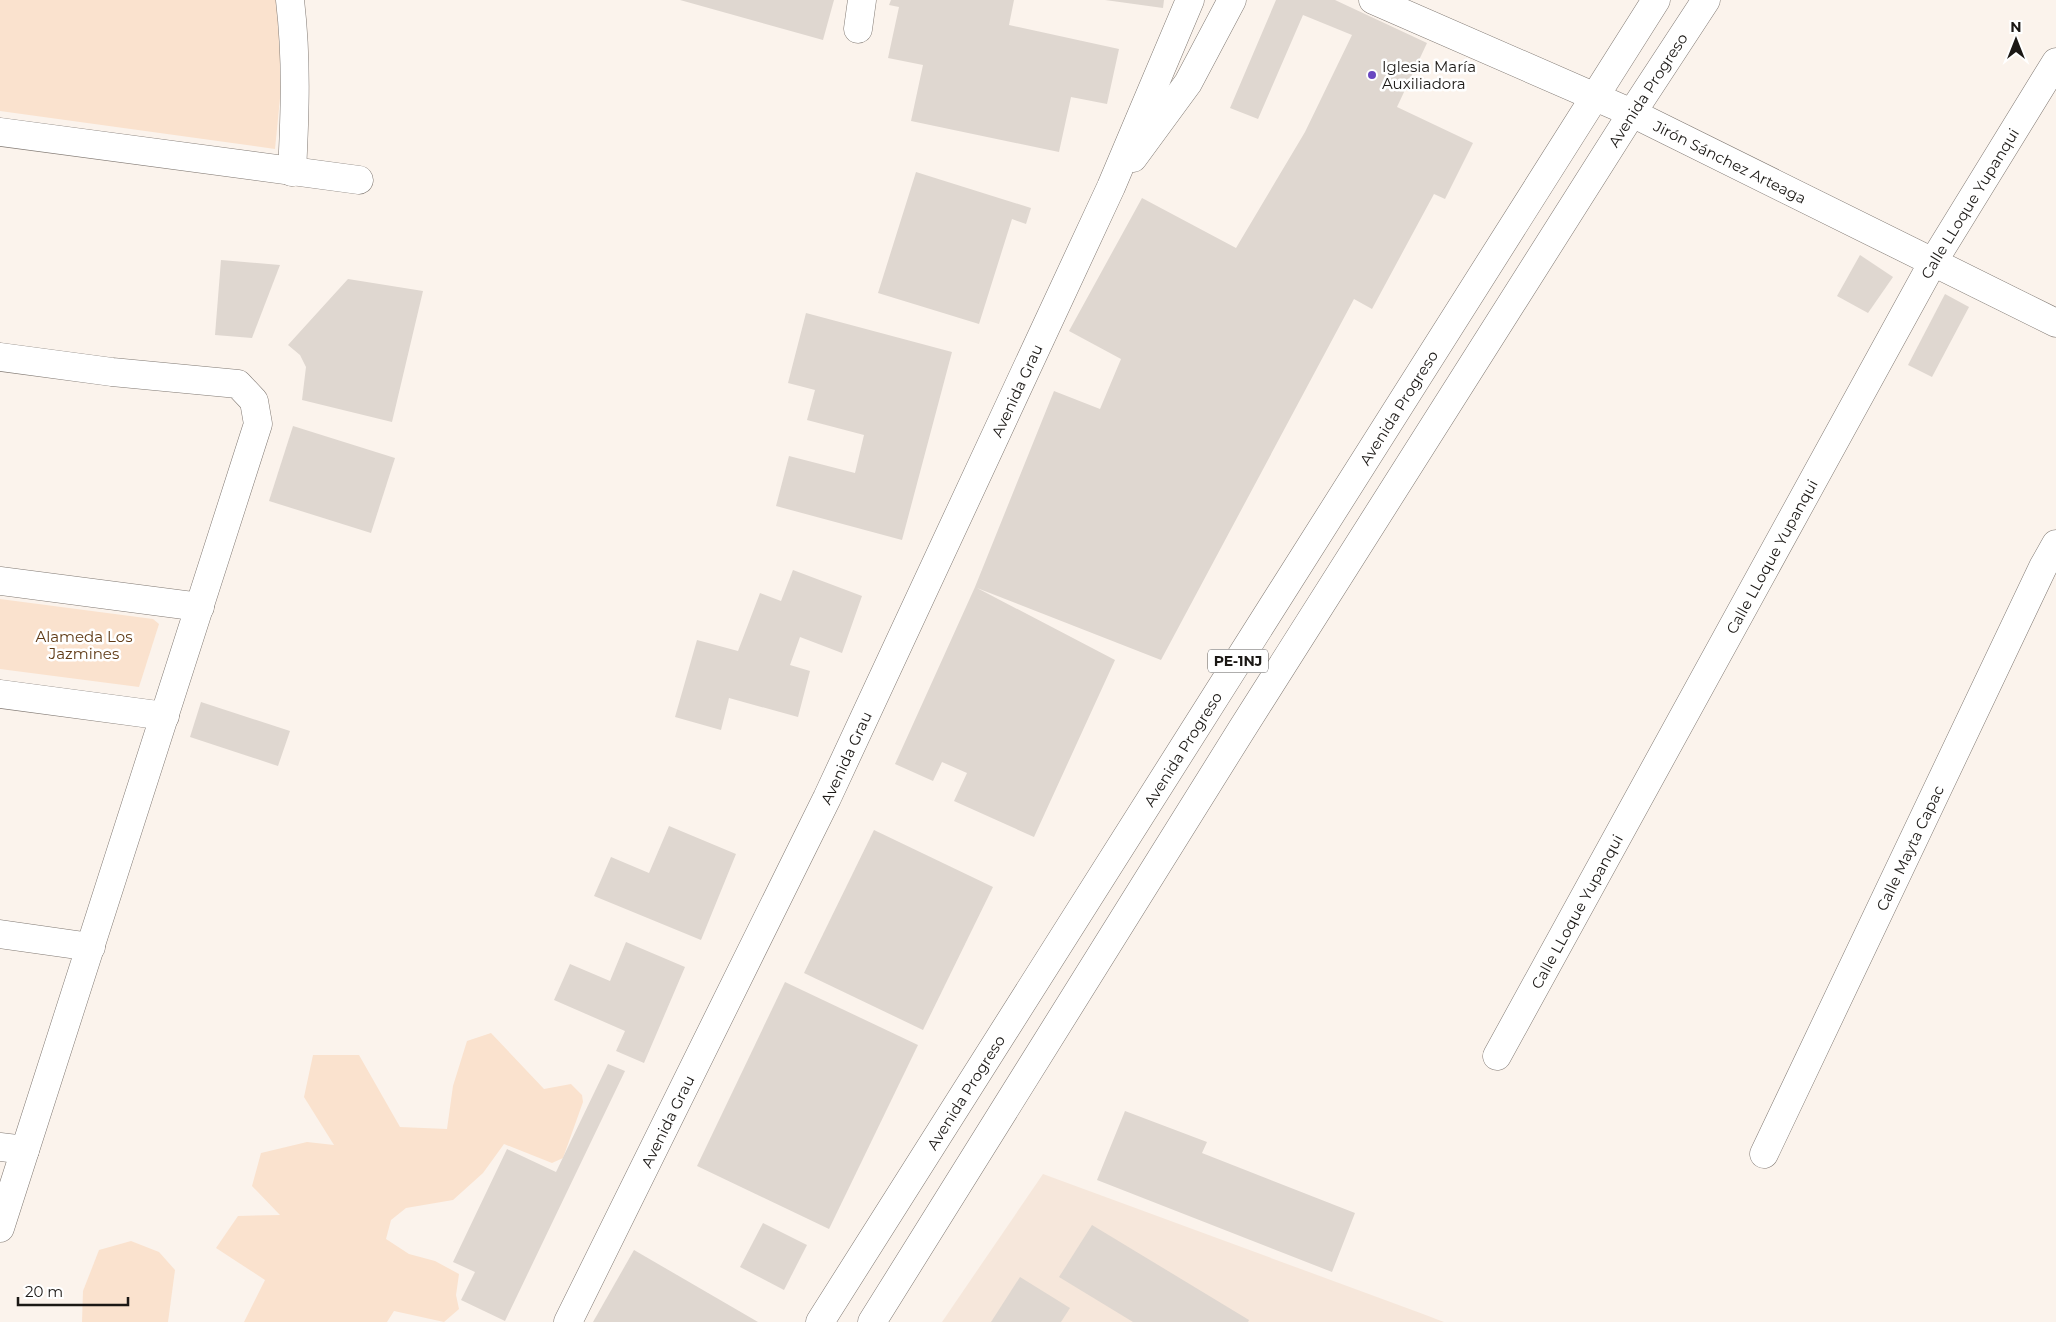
<svg xmlns="http://www.w3.org/2000/svg" width="2056" height="1322" font-family="Montserrat,sans-serif">
  <rect width="100%" height="100%" fill="#fbf3ec"/>
  <polygon fill="#f6e7db" points="1043,1174 1423,1314 1444,1322 942,1322"/>
  <g fill="#fae2ce">
    <polygon points="0,0 281,0 283,68 275,149 0,111"/>
    <polygon points="0,599 153,619 159,624 139,687 0,669"/>
    <polygon points="491,1033 544,1089 571,1084 582,1095 583,1102 563,1158 552,1163 504,1144 483,1173 453,1200 406,1208 391,1220 386,1239 409,1254 435,1261 459,1274 456,1295 459,1309 444,1322 394,1311 387,1322 244,1322 265,1280 216,1248 238,1216 280,1215 252,1186 261,1153 307,1142 334,1145 304,1097 313,1055 359,1055 400,1127 447,1129 453,1086 467,1041"/>
    <polygon points="131,1241 159,1252 175,1270 168,1322 82,1322 83,1291 99,1250"/>
  </g>
  <g fill="#dfd7d0">
    <polygon points="680,0 834,0 823,40"/>
    <polygon points="891,0 1014,0 1009,25 1119,49 1107,104 1071,97 1059,152 911,121 923,65 888,58 899,7 889,5"/>
    <polygon points="1105,0 1164,0 1163,8"/>
    <polygon points="1276,0 1335,0 1427,43 1397,107 1473,143 1445,199 1434,194 1372,309 1354,299 1161,660 977,588 1115,660 1034,837 954,801 967,773 942,762 933,781 895,764 975,587 1054,391 1100,409 1121,359 1069,331 1142,198 1236,248 1305,132 1352,35 1303,15 1258,119 1230,108"/>
    <polygon points="916,172 1031,208 1026,224 1012,219 979,324 878,293"/>
    <polygon points="1860,255 1893,277 1868,313 1837,296"/>
    <polygon points="221,260 280,265 252,338 215,335"/>
    <polygon points="348,279 423,291 392,422 302,400 306,367 300,355 288,345"/>
    <polygon points="1945,294 1969,307 1932,377 1908,365"/>
    <polygon points="806,313 952,352 902,540 776,506 789,456 855,473 864,435 807,420 815,390 788,383"/>
    <polygon points="293,426 395,458 371,533 269,501"/>
    <polygon points="793,570 862,596 842,653 800,637 790,665 810,671 798,717 729,698 721,730 675,717 697,640 738,651 760,593 781,601"/>
    <polygon points="201,702 290,731 278,766 190,737"/>
    <polygon points="669,826 736,854 701,940 594,896 611,857 649,873"/>
    <polygon points="874,830 993,887 923,1030 804,973"/>
    <polygon points="626,942 685,967 644,1063 616,1051 625,1031 554,1000 570,964 610,981"/>
    <polygon points="785,982 918,1045 829,1229 697,1166"/>
    <polygon points="608,1064 625,1071 505,1321 461,1300 475,1272 453,1262 507,1149 556,1172"/>
    <polygon points="1125,1111 1207,1142 1202,1153 1355,1213 1332,1272 1097,1180"/>
    <polygon points="763,1223 807,1245 784,1290 740,1267"/>
    <polygon points="1092,1225 1249,1320 1248,1322 1133,1322 1059,1277"/>
    <polygon points="634,1250 758,1322 593,1322"/>
    <polygon points="1020,1277 1070,1308 1061,1322 991,1322"/>
  </g>
  <g fill="none" stroke-linecap="round" stroke-linejoin="round">
    <defs>
      <g id="minor">
        <path d="M 290,0 C 297,59 295,113 292,172"/>
        <path id="s1" d="M 1373,0 L 1632,113 L 2056,323"/>
        <polyline points="858,29 862,0"/>
        <polyline points="0,132 359,180"/>
        <polyline points="1133,158 1188,83 1232,0"/>
        <polyline points="0,357 112,372 238,384 254,401 258,424 0,1228"/>
        <polyline points="0,581 200,607"/>
        <polyline points="0,694 165,716"/>
        <polyline points="0,934 91,947"/>
        <path id="s2" d="M 1497,1056 L 1933,262 L 2056,62"/>
        <polyline points="0,1147 25,1150"/>
        <path id="s3" d="M 1764,1154 L 2043,567 L 2056,544"/>
        <path id="s4" d="M 568,1322 L 827,798 L 1111,187 L 1190,0"/>
      </g>
      <g id="major">
        <path id="s5" d="M 820,1322 L 1656,0"/>
        <path id="s6" d="M 872,1322 L 1242,729 L 1632,113 L 1706,0"/>
      </g>
    </defs>
    <use href="#minor" stroke="#807973" stroke-width="29"/>
    <use href="#major" stroke="#807973" stroke-width="29"/>
    <use href="#minor" stroke="#fff" stroke-width="28"/>
    <use href="#major" stroke="#fff" stroke-width="28"/>
  </g>
  <circle fill="#6947c0" stroke="#fff" stroke-width="2" cx="1372" cy="75" r="5"/>
  <g text-anchor="middle" dominant-baseline="central" stroke-width="5" stroke-linejoin="round" paint-order="stroke">
    <rect fill="#fff" stroke="#5f5d5b" stroke-width="1" x="1208" y="649.5" width="60" height="23" rx="4"/>
    <g font-size="14" font-weight="bold" fill="#1b1815">
      <text x="1238" y="661">PE-1NJ</text>
    </g>
    <g font-size="15" fill="#1b1815" stroke="#fff" text-anchor="start">
      <text x="1382" y="66">Iglesia María<tspan x="1382" dy="17">Auxiliadora</tspan></text>
    </g>
    <g font-size="15" fill="#1b1815" stroke="#fff">
      <text stroke="none"><textPath href="#s6" startOffset="1456">Avenida Progreso</textPath></text>
      <text stroke="none"><textPath href="#s1" startOffset="392">Jirón Sánchez Arteaga</textPath></text>
      <text stroke="none"><textPath href="#s2" startOffset="975">Calle LLoque Yupanqui</textPath></text>
      <text stroke="none"><textPath href="#s4" startOffset="1034">Avenida Grau</textPath></text>
      <text stroke="none"><textPath href="#s5" startOffset="1082">Avenida Progreso</textPath></text>
      <text stroke="none"><textPath href="#s2" startOffset="570">Calle LLoque Yupanqui</textPath></text>
      <text stroke="none"><textPath href="#s5" startOffset="678">Avenida Progreso</textPath></text>
      <text stroke="none"><textPath href="#s4" startOffset="629">Avenida Grau</textPath></text>
      <text stroke="none"><textPath href="#s3" startOffset="339">Calle Mayta Capac</textPath></text>
      <text stroke="none"><textPath href="#s2" startOffset="165">Calle LLoque Yupanqui</textPath></text>
      <text stroke="none"><textPath href="#s5" startOffset="272">Avenida Progreso</textPath></text>
      <text stroke="none"><textPath href="#s4" startOffset="224">Avenida Grau</textPath></text>
    </g>
    <g font-size="15" fill="#5f3a15" stroke="#fff">
      <text x="84" y="636">Alameda Los<tspan x="84" dy="17">Jazmines</tspan></text>
    </g>
  </g>
  <g transform="translate(2016 40)" stroke="#ffffff" stroke-width="4" paint-order="stroke">
  <path d="M0-4L9 19L0 12L-9 19Z" fill="#1b1815"/>
  <text y="-8" font-size="14" font-weight="bold" text-anchor="middle" fill="#1b1815">N</text>
  </g>
  <path d="M18 1297v8h110v-8" fill="none" stroke="#1b1815" stroke-width="2.5"/>
  <text x="25" y="1297" font-size="15" fill="#1b1815" stroke="#ffffff" stroke-width="4" paint-order="stroke">20 m</text>
</svg>
